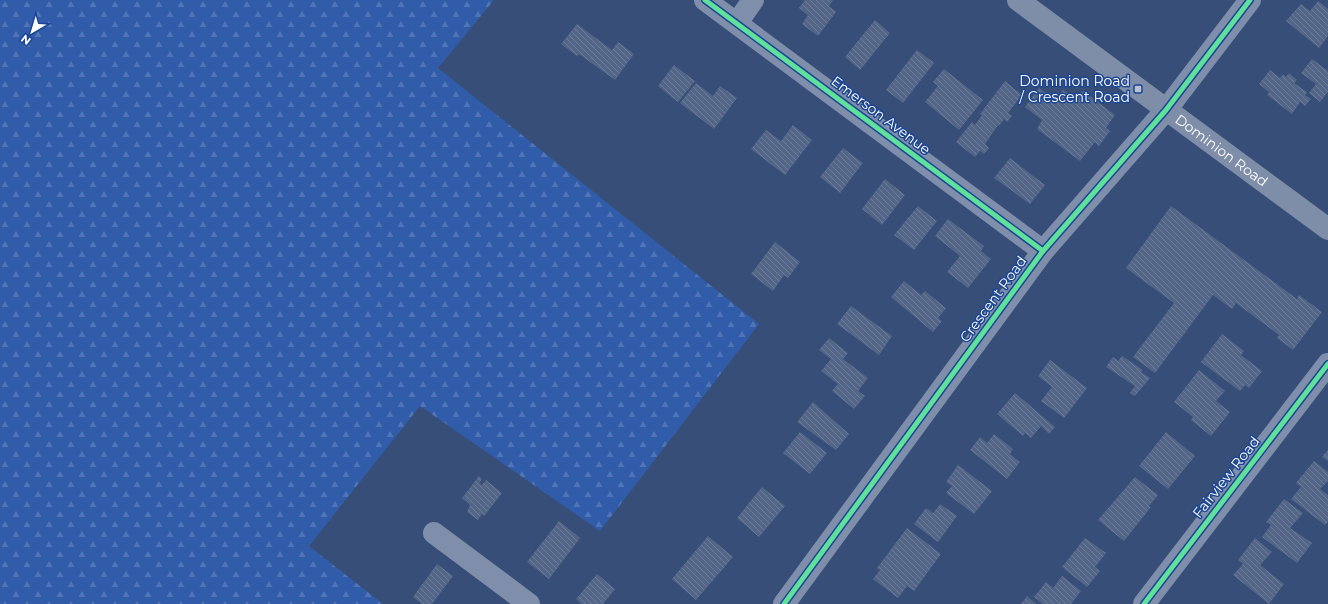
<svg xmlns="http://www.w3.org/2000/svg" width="1328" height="604" font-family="Montserrat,sans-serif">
  <defs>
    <pattern id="forest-firs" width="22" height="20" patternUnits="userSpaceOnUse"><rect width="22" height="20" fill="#315ca9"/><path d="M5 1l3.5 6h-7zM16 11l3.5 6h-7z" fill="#5074b6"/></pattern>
    <pattern id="building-back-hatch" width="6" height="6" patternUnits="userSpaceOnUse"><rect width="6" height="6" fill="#536687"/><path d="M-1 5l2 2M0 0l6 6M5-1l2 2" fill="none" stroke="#6d7d99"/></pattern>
  </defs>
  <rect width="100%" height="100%" fill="#374e78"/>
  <polygon fill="url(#forest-firs)" points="0,0 494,0 438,68 759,324 600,531 420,406 309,546 383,604 0,604"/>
  <g fill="url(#building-back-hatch)">
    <polygon points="805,0 833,0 829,6 836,12 818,36 802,24 808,15 799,8"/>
    <polygon points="1318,1 1328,9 1328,36 1319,48 1286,21 1301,4 1310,11"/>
    <polygon points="875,20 890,33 860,70 845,57"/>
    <polygon points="577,24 612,50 618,42 634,54 615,80 579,54 577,56 561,44"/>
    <polygon points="917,50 934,63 903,103 886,90"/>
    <polygon points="1312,59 1328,71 1328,92 1320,102 1309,93 1316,84 1301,73"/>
    <polygon points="674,65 695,81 678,102 658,86"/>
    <polygon points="944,69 983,100 959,130 925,102 938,86 933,82"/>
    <polygon points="1270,70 1280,78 1283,74 1286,77 1289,73 1297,80 1294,83 1307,92 1305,95 1311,99 1305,106 1300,102 1292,114 1267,95 1269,92 1259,84"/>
    <polygon points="1005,81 1022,95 1008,113 1012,116 1007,122 1004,119 999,126 998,125 985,144 989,148 984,154 980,151 975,157 956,142 972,122 975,125 982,115 980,114"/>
    <polygon points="696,83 713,96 720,86 737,98 714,129 680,103"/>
    <polygon points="1039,88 1056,100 1063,90 1077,100 1083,91 1115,115 1106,128 1110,131 1099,146 1095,142 1080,161 1037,129 1042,120 1025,107"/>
    <polygon points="793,125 812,140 785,175 751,149 766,130 781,141"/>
    <polygon points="843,148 863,163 840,193 820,177"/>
    <polygon points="1010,158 1045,185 1030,204 994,178"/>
    <polygon points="885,179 905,195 882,225 862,209"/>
    <polygon points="918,206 937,221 914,250 894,235"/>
    <polygon points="1171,206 1297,299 1299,295 1322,312 1293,350 1277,338 1279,335 1236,303 1232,309 1213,295 1155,373 1133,357 1174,303 1126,268"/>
    <polygon points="948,219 984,246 981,251 991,259 968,288 947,272 960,256 935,236"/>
    <polygon points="775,242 800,262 788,278 784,275 773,291 751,274"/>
    <polygon points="904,281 921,295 925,291 946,308 938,318 942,321 933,332 891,297"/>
    <polygon points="851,306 892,336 879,355 837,324"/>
    <polygon points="1222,334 1244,351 1241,355 1262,371 1249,388 1245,385 1240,391 1201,362"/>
    <polygon points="829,338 848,353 843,359 868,378 858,391 865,396 854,409 832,391 838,384 821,371 831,359 819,350"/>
    <polygon points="1122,356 1143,370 1141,372 1150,378 1135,396 1130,393 1135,386 1106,367 1113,357 1118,361"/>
    <polygon points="1050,360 1087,388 1064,418 1041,401 1052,387 1038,376"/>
    <polygon points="1199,370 1225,391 1216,401 1230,412 1211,436 1191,420 1193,417 1174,402"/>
    <polygon points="1015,393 1055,427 1049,434 1041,426 1031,438 1025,433 1023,436 997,414"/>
    <polygon points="813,402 849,434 836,450 797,422"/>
    <polygon points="800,432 827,453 810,474 783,453"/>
    <polygon points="1166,432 1195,456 1168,489 1139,466"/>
    <polygon points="994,434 1013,449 1010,454 1020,462 1007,479 970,450 980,437 987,443"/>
    <polygon points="1328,450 1328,461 1322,457"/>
    <polygon points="1314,461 1328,472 1328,481 1320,489 1328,495 1328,522 1325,525 1291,499 1301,487 1296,483"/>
    <polygon points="958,465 992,491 974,514 946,493 952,486 946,482"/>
    <polygon points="479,476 482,479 479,483 482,485 486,480 502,493 484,516 482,514 478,520 467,512 470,505 462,498"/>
    <polygon points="1135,477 1158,495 1149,506 1151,507 1124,541 1098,520"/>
    <polygon points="762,487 785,506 759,537 737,518"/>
    <polygon points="1284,499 1303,513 1290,528 1312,543 1297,563 1262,537 1271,525 1266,522"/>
    <polygon points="940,504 957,516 938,542 914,524 926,508 933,513"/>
    <polygon points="559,521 580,538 549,579 527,562"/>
    <polygon points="907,528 941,554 914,591 907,586 898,598 873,579 880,570 877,568"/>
    <polygon points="708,536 733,557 696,600 672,579"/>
    <polygon points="1085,538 1106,553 1095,567 1100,571 1087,587 1062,567"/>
    <polygon points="1255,538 1272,552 1260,565 1284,584 1269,604 1233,575 1243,564 1238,560"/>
    <polygon points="437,564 453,576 432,604 422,604 413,597"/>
    <polygon points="597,574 615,589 603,604 581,604 576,599"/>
    <polygon points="1062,576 1081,591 1071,604 1043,604 1034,597 1046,582 1053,588"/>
    <polygon points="1027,596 1036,604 1021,604"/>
  </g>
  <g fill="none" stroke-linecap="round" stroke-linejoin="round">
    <g stroke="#7f8fab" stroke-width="22">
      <polyline points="705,0 1043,251"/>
      <polyline points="737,23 753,0"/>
      <polyline points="434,533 529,604"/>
      <polyline points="784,604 1043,251 1166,110 1250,0"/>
      <polyline points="1144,604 1328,364"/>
    </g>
    <path stroke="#7e8ea9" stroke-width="22" id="s1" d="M 1018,0 L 1328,229"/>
    <defs>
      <g id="cycleway">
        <polyline points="705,0 1043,251"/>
        <polyline points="784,604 1043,251 1166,110 1250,0"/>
        <polyline points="1144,604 1328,364"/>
      </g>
    </defs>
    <use href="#cycleway" stroke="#1c4693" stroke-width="8"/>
    <use href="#cycleway" stroke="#60e19b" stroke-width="5"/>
  </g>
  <rect fill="#b9c1d0" stroke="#1c4693" stroke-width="1.5" x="1134" y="85" width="8" height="8" rx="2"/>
  <g text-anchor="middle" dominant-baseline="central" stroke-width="3" stroke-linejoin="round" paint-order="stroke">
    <g font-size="14" fill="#fff" stroke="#1c4693" text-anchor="end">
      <text x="1130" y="81">Dominion Road<tspan x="1130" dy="16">/ Crescent Road</tspan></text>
    </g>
    <g font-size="14" fill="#fff" stroke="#1c4693">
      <text transform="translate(881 115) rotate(37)">Emerson Avenue</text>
      <text stroke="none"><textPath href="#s1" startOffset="253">Dominion Road</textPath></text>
      <text transform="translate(993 299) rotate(-54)">Crescent Road</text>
      <text transform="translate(1226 477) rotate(-52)">Fairview Road</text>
    </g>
  </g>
  <g transform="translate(32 32) rotate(218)" stroke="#1c4693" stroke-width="3" paint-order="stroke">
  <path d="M0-3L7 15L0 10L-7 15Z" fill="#ffffff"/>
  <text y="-6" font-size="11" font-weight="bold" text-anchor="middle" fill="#ffffff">N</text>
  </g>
</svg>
